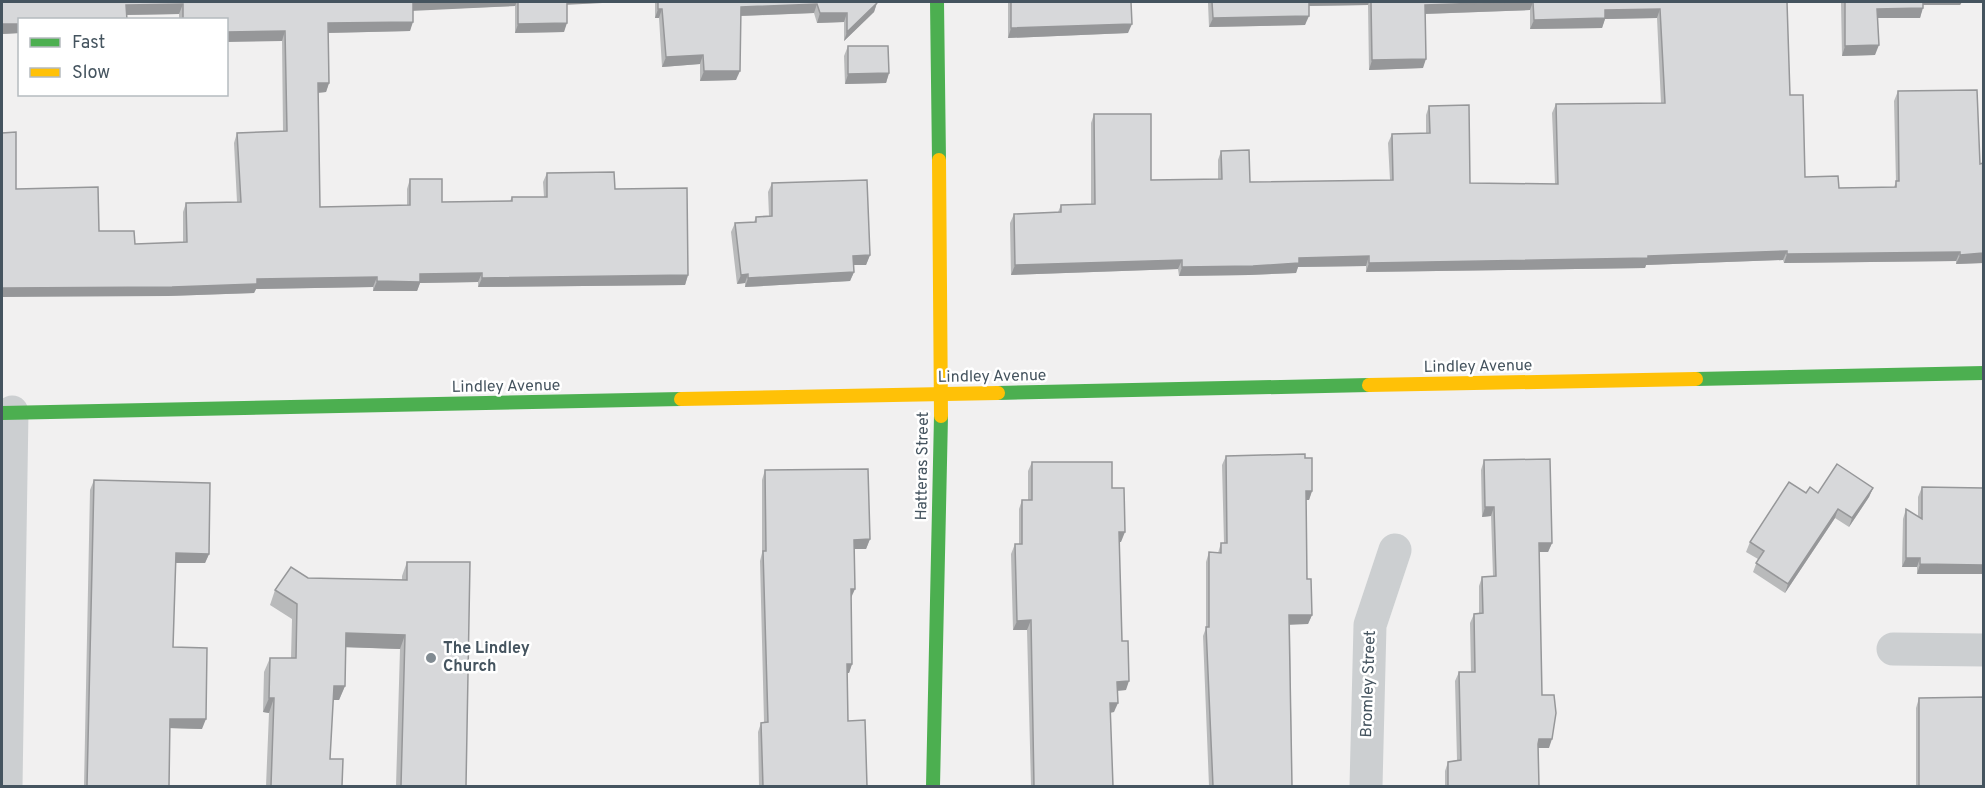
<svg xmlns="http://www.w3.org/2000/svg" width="1985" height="788" font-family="Overpass,sans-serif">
  <rect width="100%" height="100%" fill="#f1f0f0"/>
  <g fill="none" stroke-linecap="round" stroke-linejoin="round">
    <g stroke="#cccfd1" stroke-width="33">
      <polyline points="1893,649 1984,650"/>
      <polyline points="6,786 12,412"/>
      <polyline points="1366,786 1370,625 1395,550"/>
    </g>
    <g stroke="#4caf50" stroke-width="14">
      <polyline points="937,2 939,160"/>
      <polyline points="1696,379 1984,373"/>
      <polyline points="998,393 1369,385"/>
      <polyline points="2,413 681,399"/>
      <polyline points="933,786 941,416"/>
    </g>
    <g stroke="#ffc107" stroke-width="14">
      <polyline points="939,160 941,416"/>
      <polyline points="1369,385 1696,379"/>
      <polyline points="681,399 998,393"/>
    </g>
  </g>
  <g fill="#b9babb">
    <polygon points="2,2 622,2 567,4 564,32 515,33 515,6 413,10 410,31 328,33 329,83 326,92 318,93 320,207 407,205 407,189 410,179 442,202 510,201 512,197 544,197 543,182 547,173 615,189 688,275 685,285 478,287 478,282 420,283 417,291 373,291 373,287 256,289 254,293 168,296 16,189 99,231 135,244 183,242 183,212 186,203 237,202 234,143 237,133 283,131 282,41 226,20 179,20 179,14 127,15 20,20 20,33 2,34"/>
    <polygon points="655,2 877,2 874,12 844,41 844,22 817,23 814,13 741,16 736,80 700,81 700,64 662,67 659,18 655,18"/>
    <polygon points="1008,2 1131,2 1128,33 1008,38"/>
    <polygon points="1197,2 1787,2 1790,95 1805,177 1839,188 1894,187 1896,182 1894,101 1898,91 1983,263 1956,264 1956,261 1784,263 1783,260 1646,265 1645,268 1366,272 1366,266 1298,267 1296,273 1249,275 1179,276 1178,269 1011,275 1010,223 1014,214 1058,212 1061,205 1091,204 1091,123 1094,114 1151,180 1218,179 1218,160 1221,151 1250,182 1390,180 1388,143 1392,134 1426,133 1426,115 1429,106 1470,183 1555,184 1552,113 1556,104 1661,103 1657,18 1605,19 1602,28 1530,29 1530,10 1425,14 1423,68 1369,70 1368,5 1309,6 1305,25 1209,27 1208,3 1197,3"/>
    <polygon points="1841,2 1962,2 1960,5 1923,5 1920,18 1878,18 1875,55 1842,56"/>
    <polygon points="848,46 889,73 886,83 845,84 844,56"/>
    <polygon points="772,183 870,255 866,265 854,265 854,272 850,281 745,287 745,283 737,284 731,232 735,223 754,222 756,217 769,216 768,192"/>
    <polygon points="1226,456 1305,458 1312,491 1309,500 1306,500 1307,579 1312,615 1308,624 1290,624 1292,786 1209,786 1203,636 1206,628 1206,562 1209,552 1218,553 1221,543 1224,543 1222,465"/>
    <polygon points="1484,460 1552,543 1548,552 1539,552 1542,695 1549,748 1538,748 1539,786 1445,786 1445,771 1448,762 1457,760 1455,681 1459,672 1471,672 1470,623 1474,614 1479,613 1479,586 1482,577 1493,576 1491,516 1482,517 1481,470"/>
    <polygon points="1032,462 1112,488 1121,542 1119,542 1122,641 1126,690 1117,691 1114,712 1110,713 1113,786 1031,786 1027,630 1013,630 1011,554 1015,544 1019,544 1019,509 1022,500 1028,500 1028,471"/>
    <polygon points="765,470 870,539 866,549 854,549 851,598 852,664 849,673 847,673 848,721 867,786 759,786 758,732 761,723 764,722 760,561 762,553 762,480"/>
    <polygon points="94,480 209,554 205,563 175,563 173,647 202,729 170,728 169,786 84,786 90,490"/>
    <polygon points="1922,487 1983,488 1983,574 1917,574 1917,567 1902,567 1903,519 1906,509 1918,517 1918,497"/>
    <polygon points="1873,488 1869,497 1849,527 1835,518 1785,593 1753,572 1758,559 1746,552 1750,542 1818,493"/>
    <polygon points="407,562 466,786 396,786 400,649 345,647 345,686 339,700 333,700 330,759 342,786 266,786 269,713 263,712 264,672 270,658 291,658 292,619 270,605 275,590 308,578 402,580 402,576"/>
    <polygon points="1919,698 1983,786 1916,786 1916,708"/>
  </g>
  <g fill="#969799">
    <polygon points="413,2 517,2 515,6 410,11"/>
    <polygon points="564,2 622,2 563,5"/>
    <polygon points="1198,2 1209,2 1208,3 1197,3"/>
    <polygon points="1307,2 1369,2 1368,5 1305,6"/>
    <polygon points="1512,2 1533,2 1530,10 1422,14 1425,5"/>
    <polygon points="1921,2 1962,2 1960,5 1920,5"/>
    <polygon points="877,3 874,12 844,41 847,32"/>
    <polygon points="183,4 179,14 123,15 126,5"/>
    <polygon points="817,4 814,13 738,16 741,7"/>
    <polygon points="1923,8 1920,18 1874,18 1877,9"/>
    <polygon points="658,9 662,9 659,18 655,18"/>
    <polygon points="1660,9 1657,18 1605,19 1602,28 1530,29 1534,20 1605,10"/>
    <polygon points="820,13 847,13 844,22 817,23"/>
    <polygon points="1309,16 1305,25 1209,27 1213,18"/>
    <polygon points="413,22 410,31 324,33 328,23"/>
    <polygon points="567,23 564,32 515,33 518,24"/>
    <polygon points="2,24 20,24 20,33 2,34"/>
    <polygon points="1132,24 1128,33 1008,38 1011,28"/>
    <polygon points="285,31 282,41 226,42 226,32"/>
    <polygon points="1879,45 1875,55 1842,56 1845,46"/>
    <polygon points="703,55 700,64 662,67 666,57"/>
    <polygon points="1426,59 1423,68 1369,70 1372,60"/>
    <polygon points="704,71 740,71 736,80 700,81"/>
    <polygon points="889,73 886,83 845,84 848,74"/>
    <polygon points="318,83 329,83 326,92 314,93"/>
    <polygon points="1787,251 1783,260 1646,265 1645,268 1366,272 1369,263 1648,256"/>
    <polygon points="1960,252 1956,261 1784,263 1787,254"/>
    <polygon points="1983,253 1983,263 1956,264 1960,255"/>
    <polygon points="870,255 866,265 850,265 853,256"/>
    <polygon points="1369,256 1366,266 1298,267 1296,273 1249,275 1179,276 1182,267 1299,258"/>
    <polygon points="1182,260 1178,269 1011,275 1015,265"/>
    <polygon points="854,272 850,281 745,287 748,278"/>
    <polygon points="482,273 478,282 420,283 417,291 373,291 377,281 420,274"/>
    <polygon points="748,274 745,283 737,284 741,275"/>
    <polygon points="688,275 685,285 478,287 482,278"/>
    <polygon points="377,277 373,287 256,289 254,293 168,296 2,297 2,288 257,279"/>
    <polygon points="1873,488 1869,497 1849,527 1852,518"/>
    <polygon points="1306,491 1312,491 1309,500 1302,500"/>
    <polygon points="1485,507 1494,507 1491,516 1482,517"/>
    <polygon points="1838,509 1835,518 1785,593 1788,584"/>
    <polygon points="1119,532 1125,532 1121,542 1116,542"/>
    <polygon points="870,539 866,549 850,549 854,540"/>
    <polygon points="1539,543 1552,543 1548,552 1535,552"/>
    <polygon points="176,553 209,554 205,563 172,563"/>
    <polygon points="1906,558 1920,558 1917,567 1902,567"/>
    <polygon points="1920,564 1983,565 1983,574 1917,574"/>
    <polygon points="851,589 855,589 851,598"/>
    <polygon points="1289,615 1312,615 1308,624 1286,625"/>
    <polygon points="1031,620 1027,630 1013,630 1017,621"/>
    <polygon points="346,633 405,635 400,649 340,647"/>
    <polygon points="847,664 852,664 849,673 843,673"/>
    <polygon points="1129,681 1126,690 1113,691 1117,682"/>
    <polygon points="334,686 345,686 339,700 328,700"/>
    <polygon points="269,698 274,698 269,713 263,712"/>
    <polygon points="1110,703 1118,703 1114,712 1106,713"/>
    <polygon points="170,719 206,719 202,729 167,728"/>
    <polygon points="1539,739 1552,739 1549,748 1536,748"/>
  </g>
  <g fill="#d7d8da" stroke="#969799" stroke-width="1.5">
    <polygon points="2,2 413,2 413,22 328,23 329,83 318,83 320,207 410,205 410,179 442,179 442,202 512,201 512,197 547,197 547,173 614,172 615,189 687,188 688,275 482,278 482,273 420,274 420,282 377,281 377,277 257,279 257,284 172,287 2,288 2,133 16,132 16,189 98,187 99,231 134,231 135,244 187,242 186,203 241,202 237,133 287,131 285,31 226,32 226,20 183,20 183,4 126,5 127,20 20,20 20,24 2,24"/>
    <polygon points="518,2 567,2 567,23 518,24"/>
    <polygon points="658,2 877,2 877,3 847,32 847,13 820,13 817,4 741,7 740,71 704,71 703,55 666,57 662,9 658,9"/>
    <polygon points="1011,2 1131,2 1132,24 1011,28"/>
    <polygon points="1212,2 1309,2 1309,16 1213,18"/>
    <polygon points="1371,2 1512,2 1425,5 1426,59 1372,60"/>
    <polygon points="1533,2 1787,2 1790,95 1803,95 1805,177 1838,176 1839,188 1896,187 1896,181 1899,181 1898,91 1977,90 1980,164 1983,163 1983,253 1960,255 1960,252 1787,254 1787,251 1648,256 1648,258 1369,263 1369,256 1299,258 1299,263 1253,266 1182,267 1182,260 1015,265 1014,214 1061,212 1061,205 1095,204 1094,114 1151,114 1151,180 1222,179 1221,151 1249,150 1250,182 1393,180 1392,134 1430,133 1429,106 1469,105 1470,183 1558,184 1556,104 1665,103 1660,9 1605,10 1605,18 1534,20"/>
    <polygon points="1845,2 1923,2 1923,8 1877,9 1879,45 1845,46"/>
    <polygon points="848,46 888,46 889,73 848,74"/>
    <polygon points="867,180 870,255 853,256 854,272 748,278 748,274 741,275 735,223 756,222 756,217 772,216 772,183"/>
    <polygon points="1305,454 1305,458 1312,458 1312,491 1306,491 1307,579 1311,579 1312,615 1289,615 1292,786 1213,786 1206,627 1209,627 1209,552 1221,553 1221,543 1227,543 1226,456"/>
    <polygon points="1550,459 1552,543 1539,543 1542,695 1554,695 1556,713 1552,739 1539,739 1538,744 1539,786 1448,786 1448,762 1461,760 1459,672 1475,672 1474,614 1483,613 1482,577 1496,576 1494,507 1485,507 1484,460"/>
    <polygon points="1032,462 1112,462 1112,488 1124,488 1125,532 1119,532 1122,641 1128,641 1129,681 1117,682 1118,703 1110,703 1113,786 1034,786 1031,620 1017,621 1015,544 1022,544 1022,500 1032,500"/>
    <polygon points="1837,464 1873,488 1852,518 1838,509 1788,584 1756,563 1764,551 1750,542 1789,482 1806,493 1810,487 1818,493"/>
    <polygon points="868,469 870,539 854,540 855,589 851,589 852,664 847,664 848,721 865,720 867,786 763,786 761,723 768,722 763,551 766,551 765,470"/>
    <polygon points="94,480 210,483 209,554 176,553 173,647 207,648 206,719 170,719 169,786 87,786"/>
    <polygon points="1922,487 1983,488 1983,565 1920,564 1920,558 1906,558 1906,509 1922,519"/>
    <polygon points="407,562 470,562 466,786 401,786 405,635 346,633 345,686 334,686 330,759 343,759 342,786 271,786 274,698 269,698 270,658 296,658 297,604 275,590 291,567 308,578 407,580"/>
    <polygon points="1983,697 1983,786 1919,786 1919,698"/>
  </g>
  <circle fill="#818b92" stroke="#fff" stroke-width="2" cx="431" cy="658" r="6"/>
  <g text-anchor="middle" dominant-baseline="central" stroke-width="5" stroke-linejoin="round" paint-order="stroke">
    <g font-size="16" fill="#45545f" stroke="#fff">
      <text transform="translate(1478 367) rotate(-1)">Lindley Avenue</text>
      <text transform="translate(992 377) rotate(-1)">Lindley Avenue</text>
      <text transform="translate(506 387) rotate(-1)">Lindley Avenue</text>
      <text transform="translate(923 466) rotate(-89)">Hatteras Street</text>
      <text transform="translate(1369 684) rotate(-88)">Bromley Street</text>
    </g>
    <g font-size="16" font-weight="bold" fill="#45545f" stroke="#fff" text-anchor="start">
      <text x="443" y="649">The Lindley<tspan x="443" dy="18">Church</tspan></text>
    </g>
  </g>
  <rect width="1985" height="788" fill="none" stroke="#45545f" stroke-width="6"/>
  <rect x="18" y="18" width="210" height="78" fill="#ffffff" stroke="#b5bbbf" stroke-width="1.5"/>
  <rect x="30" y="38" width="30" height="9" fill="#4caf50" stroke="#b5bbbf" stroke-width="1.5"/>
  <text x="72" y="48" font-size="18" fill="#45545f">Fast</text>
  <rect x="30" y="68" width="30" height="9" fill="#ffc107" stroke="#b5bbbf" stroke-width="1.5"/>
  <text x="72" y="78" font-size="18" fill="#45545f">Slow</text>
</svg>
